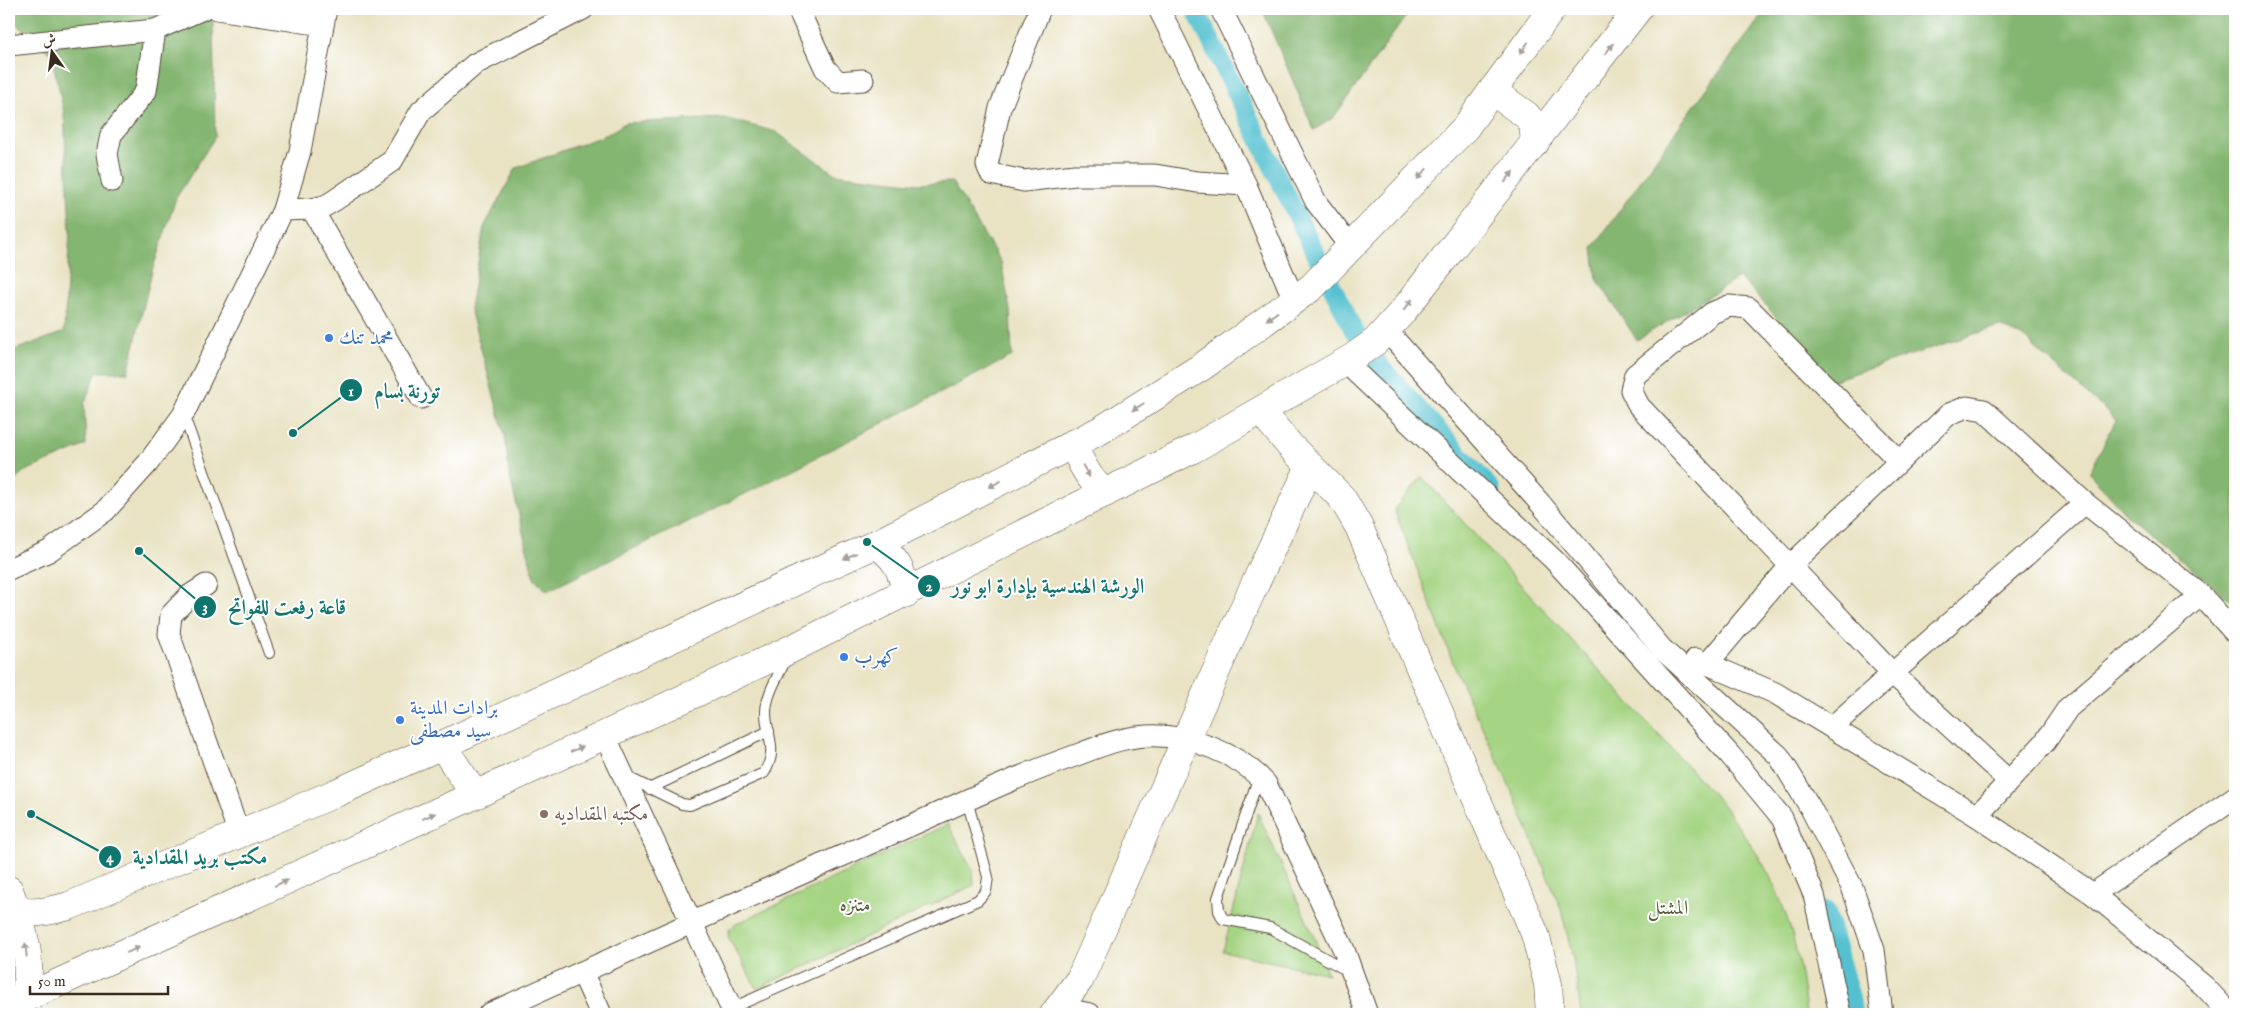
<svg xmlns="http://www.w3.org/2000/svg" width="2244" height="1023" font-family="'IM FELL English',Amiri,serif">
  <rect width="100%" height="100%" fill="#fff"/>
  <filter id="ink" filterUnits="userSpaceOnUse"><feTurbulence type="fractalNoise" baseFrequency=".02" numOctaves="2"/><feDisplacementMap in="SourceGraphic" scale="10" xChannelSelector="R" yChannelSelector="G"/><feConvolveMatrix kernelMatrix="1 2 1 2 8 2 1 2 1" color-interpolation-filters="sRGB"/></filter>
  <filter id="wash" filterUnits="userSpaceOnUse"><feTurbulence type="fractalNoise" baseFrequency=".0096" numOctaves="4" result="noise"/><feDisplacementMap in="SourceGraphic" scale="20" xChannelSelector="R" yChannelSelector="G"/><feGaussianBlur stdDeviation="1.12" result="paint"/><feColorMatrix in="noise" values="0 0 0 0 0 0 0 0 0 0 0 0 0 0 0 0 0 1.4 0 .05"/><feComposite in="paint" operator="in"/></filter>
  <g filter="url(#wash)">
    <rect width="100%" height="100%" fill="#e9e3c4"/>
    <g fill="#a5d483" stroke="#707f50">
      <path d="M 1422,477 L 1724,806 C 1735,823 1748,840 1759,857 C 1788,905 1801,958 1806,1014 L 1581,1014 L 1573,958 L 1561,909 L 1515,798 L 1457,673 L 1394,509 Z"/>
      <polygon points="1258,813 1315,939 1328,974 1223,951"/>
      <polygon points="948,824 973,871 974,885 757,989 728,937 729,930 736,924"/>
    </g>
    <g fill="#84b671" stroke="#607048">
      <polygon points="9,9 221,9 213,17 215,137 176,198 152,271 128,372 97,372 84,404 86,445 23,472 9,487 9,352 64,332 70,231 64,112 51,54 28,33 9,19"/>
      <polygon points="1262,9 1411,9 1334,117 1314,130"/>
      <polygon points="1767,9 2235,9 2235,604 2128,516 2089,473 2116,420 2022,336 1999,326 1831,381 1756,294 1739,278 1637,340 1597,279 1593,248 1691,110"/>
      <polygon points="724,118 776,132 835,174 918,184 952,182 1001,262 1010,310 1012,356 759,487 547,591 534,578 509,473 505,436 470,309 484,227 516,168 608,134 625,123"/>
    </g>
    <g fill="none" stroke-linecap="round" stroke-linejoin="round">
      <g stroke="#55c1d0" stroke-width="19">
        <polyline points="1195,9 1354,331 1384,371 1491,489"/>
        <polyline points="1826,911 1850,996 1853,1014"/>
      </g>
    </g>
  </g>
  <g filter="url(#ink)">
    <g fill="none" stroke-linecap="round" stroke-linejoin="round">
      <defs>
        <g id="lane">
          <polyline points="184,416 269,653"/>
          <polyline points="1259,776 1218,898 1219,911 1223,919 1270,928 1350,972"/>
          <path d="M 627,777 L 682,804 L 690,805 L 764,773 C 779,749 766,736 766,712 C 766,694 780,673 787,657"/>
          <polyline points="649,789 769,731"/>
          <polyline points="732,1008 978,900 986,891 988,877 967,800"/>
        </g>
        <g id="street">
          <polyline points="217,9 323,25"/>
          <polyline points="798,9 825,68 838,82 863,80"/>
          <polyline points="1040,9 1000,108 987,165 991,174 1024,181 1075,175 1155,175 1197,182 1246,185"/>
          <polyline points="1159,9 1246,185 1294,300"/>
          <polyline points="1221,9 1316,202 1351,248"/>
          <polyline points="9,45 155,30 203,9"/>
          <polyline points="112,181 107,154 111,135 146,91 155,30"/>
          <polyline points="312,209 421,398"/>
          <polyline points="283,210 312,209 325,206 335,200 392,161 421,111 475,64 583,9"/>
          <polyline points="1386,330 1540,503 1662,649 1779,756 1810,807 1852,887 1874,950 1882,1014"/>
          <polyline points="1345,362 1555,561 1730,755 1782,818 1814,895 1840,1014"/>
          <polyline points="1899,461 1749,308 1729,306 1712,313 1635,375 1631,390 1639,406 1892,673 2009,781"/>
          <polyline points="9,569 49,551 105,511 148,463 183,415 283,210 300,151 326,9"/>
          <polyline points="206,585 189,596 171,615 169,634 239,834"/>
          <polyline points="1696,659 1775,693 1977,816 2093,894 2204,986 2230,1014"/>
          <polyline points="1708,663 1790,566 1949,414 1967,407 1984,410 2085,503 2201,595 2235,633"/>
          <polyline points="1832,727 2085,503"/>
          <polyline points="605,736 734,1014"/>
          <polyline points="1977,816 2045,742 2068,708 2201,595"/>
          <polyline points="2093,894 2235,797"/>
          <polyline points="582,972 601,1014"/>
          <polyline points="1061,1008 1090,1014"/>
          <path d="M 489,1014 C 636,947 784,881 932,816 C 980,794 1028,772 1077,755 C 1100,746 1122,737 1147,736 C 1188,734 1239,753 1266,784 L 1344,950 L 1367,1014"/>
        </g>
        <g id="secondary">
          <polyline points="1492,91 1526,115 1533,123 1535,143"/>
          <polyline points="1261,411 1291,447 1342,498 1359,527 1535,934 1548,984 1550,1014"/>
          <path d="M 1074,443 C 1080,464 1089,479 1105,493"/>
          <path d="M 876,544 C 895,557 904,571 905,594"/>
          <polyline points="442,745 475,795"/>
          <path d="M 9,890 C 23,927 39,973 18,1011"/>
          <path d="M 9,909 C 31,915 47,912 69,906 L 336,793 L 442,745 L 876,544 L 1101,430 L 1203,366 L 1312,287 L 1465,128 L 1552,9"/>
          <polyline points="9,1005 475,795 789,650 1193,449 1352,358 1376,341 1404,310 1638,9"/>
          <polyline points="1054,1014 1080,979 1248,599 1310,466"/>
        </g>
      </defs>
      <use href="#lane" stroke="#554637" stroke-width="12"/>
      <use href="#street" stroke="#554637" stroke-width="23"/>
      <use href="#secondary" stroke="#554637" stroke-width="29"/>
      <use href="#lane" stroke="#fff" stroke-width="10"/>
      <use href="#street" stroke="#fff" stroke-width="21"/>
      <use href="#secondary" stroke="#fff" stroke-width="28"/>
    </g>
    <defs><path id="oneway-solid" d="M-6-.8H1V-3.2L6.5 0L1 3.2V.8H-6Z" transform="scale(1.25)"/></defs>
    <g fill="#a79f9a">
      <use href="#oneway-solid" transform="translate(1524 48) rotate(126)"/>
      <use href="#oneway-solid" transform="translate(1609 49) rotate(-52)"/>
      <use href="#oneway-solid" transform="translate(1422 174) rotate(133)"/>
      <use href="#oneway-solid" transform="translate(1509 177) rotate(-52)"/>
      <use href="#oneway-solid" transform="translate(1408 305) rotate(-52)"/>
      <use href="#oneway-solid" transform="translate(1272 316) rotate(144)"/>
      <use href="#oneway-solid" transform="translate(1138 407) rotate(148)"/>
      <use href="#oneway-solid" transform="translate(1086 471) rotate(59)"/>
      <use href="#oneway-solid" transform="translate(995 484) rotate(153)"/>
      <use href="#oneway-solid" transform="translate(850 556) rotate(155)"/>
      <use href="#oneway-solid" transform="translate(577 749) rotate(-24)"/>
      <use href="#oneway-solid" transform="translate(429 816) rotate(-24)"/>
      <use href="#oneway-solid" transform="translate(281 883) rotate(-24)"/>
      <use href="#oneway-solid" transform="translate(26 950) rotate(-96)"/>
      <use href="#oneway-solid" transform="translate(133 950) rotate(-24)"/>
    </g>
  </g>
  <g fill="#3f7fe0" stroke="#fff" stroke-width="2">
    <circle cx="329" cy="338" r="5"/>
    <circle cx="844" cy="657" r="5"/>
    <circle cx="400" cy="720" r="5"/>
  </g>
  <circle fill="#8d6e63" stroke="#fff" stroke-width="2" cx="544" cy="814" r="5"/>
  <g text-anchor="middle" dominant-baseline="central" stroke-width="4" stroke-linejoin="round" paint-order="stroke">
    <g font-size="20" fill="#366cbe" stroke="#fff" text-anchor="start">
      <text x="339" y="338">محمد تنك</text>
      <text x="854" y="657">كهرب</text>
      <text x="410" y="708">برادات المدينة<tspan x="410" dy="23">سيد مصطفى</tspan></text>
    </g>
    <g font-size="20" fill="#785e54" stroke="#fff" text-anchor="start">
      <text x="554" y="814">مكتبه المقداديه</text>
    </g>
    <g font-size="20" fill="#5b5d3c" stroke="#fff">
      <text x="855" y="905">متنزه</text>
      <text x="1668" y="908">المشتل</text>
    </g>
  </g>
  <path fill="none" stroke="#0f766e" stroke-width="2" d="M293 433L351 390M867 542L929 586M139 551L205 607M31 814L110 857"/>
  <g fill="#0f766e" stroke="#fff" stroke-width="2">
    <circle cx="293" cy="433" r="5"/>
    <circle cx="867" cy="542" r="5"/>
    <circle cx="139" cy="551" r="5"/>
    <circle cx="31" cy="814" r="5"/>
    <circle cx="351" cy="390" r="12"/>
    <circle cx="929" cy="586" r="12"/>
    <circle cx="205" cy="607" r="12"/>
    <circle cx="110" cy="857" r="12"/>
  </g>
  <g font-size="15" text-anchor="middle" font-weight="bold" fill="#fff">
    <text x="351" y="396">1</text>
    <text x="929" y="591">2</text>
    <text x="205" y="612">3</text>
    <text x="110" y="862">4</text>
  </g>
  <g font-size="21" text-anchor="middle" font-weight="bold" fill="#0f766e" stroke="#fff" stroke-width="4" stroke-linejoin="round" paint-order="stroke">
    <text x="407" y="398">تورنة بسام</text>
    <text x="1048" y="593">الورشة الهندسية بإدارة ابو نور</text>
    <text x="287" y="614">قاعة رفعت للفواتح</text>
    <text x="200" y="864">مكتب بريد المقدادية</text>
  </g>
  <rect width="2244" height="1023" fill="none" stroke="#fff" stroke-width="30"/>
  <g transform="translate(52 52) rotate(346)" stroke="#ffffff" stroke-width="4" paint-order="stroke">
  <path d="M0-4L9 19L0 12L-9 19Z" fill="#3b2a1e"/>
  <text y="-8" font-size="14" font-weight="bold" text-anchor="middle" fill="#3b2a1e">ش</text>
  </g>
  <path d="M30 986v8h138v-8" fill="none" stroke="#3b2a1e" stroke-width="2.5"/>
  <text x="38" y="986" font-size="15" fill="#3b2a1e" stroke="#ffffff" stroke-width="4" paint-order="stroke">50 m</text>
</svg>
